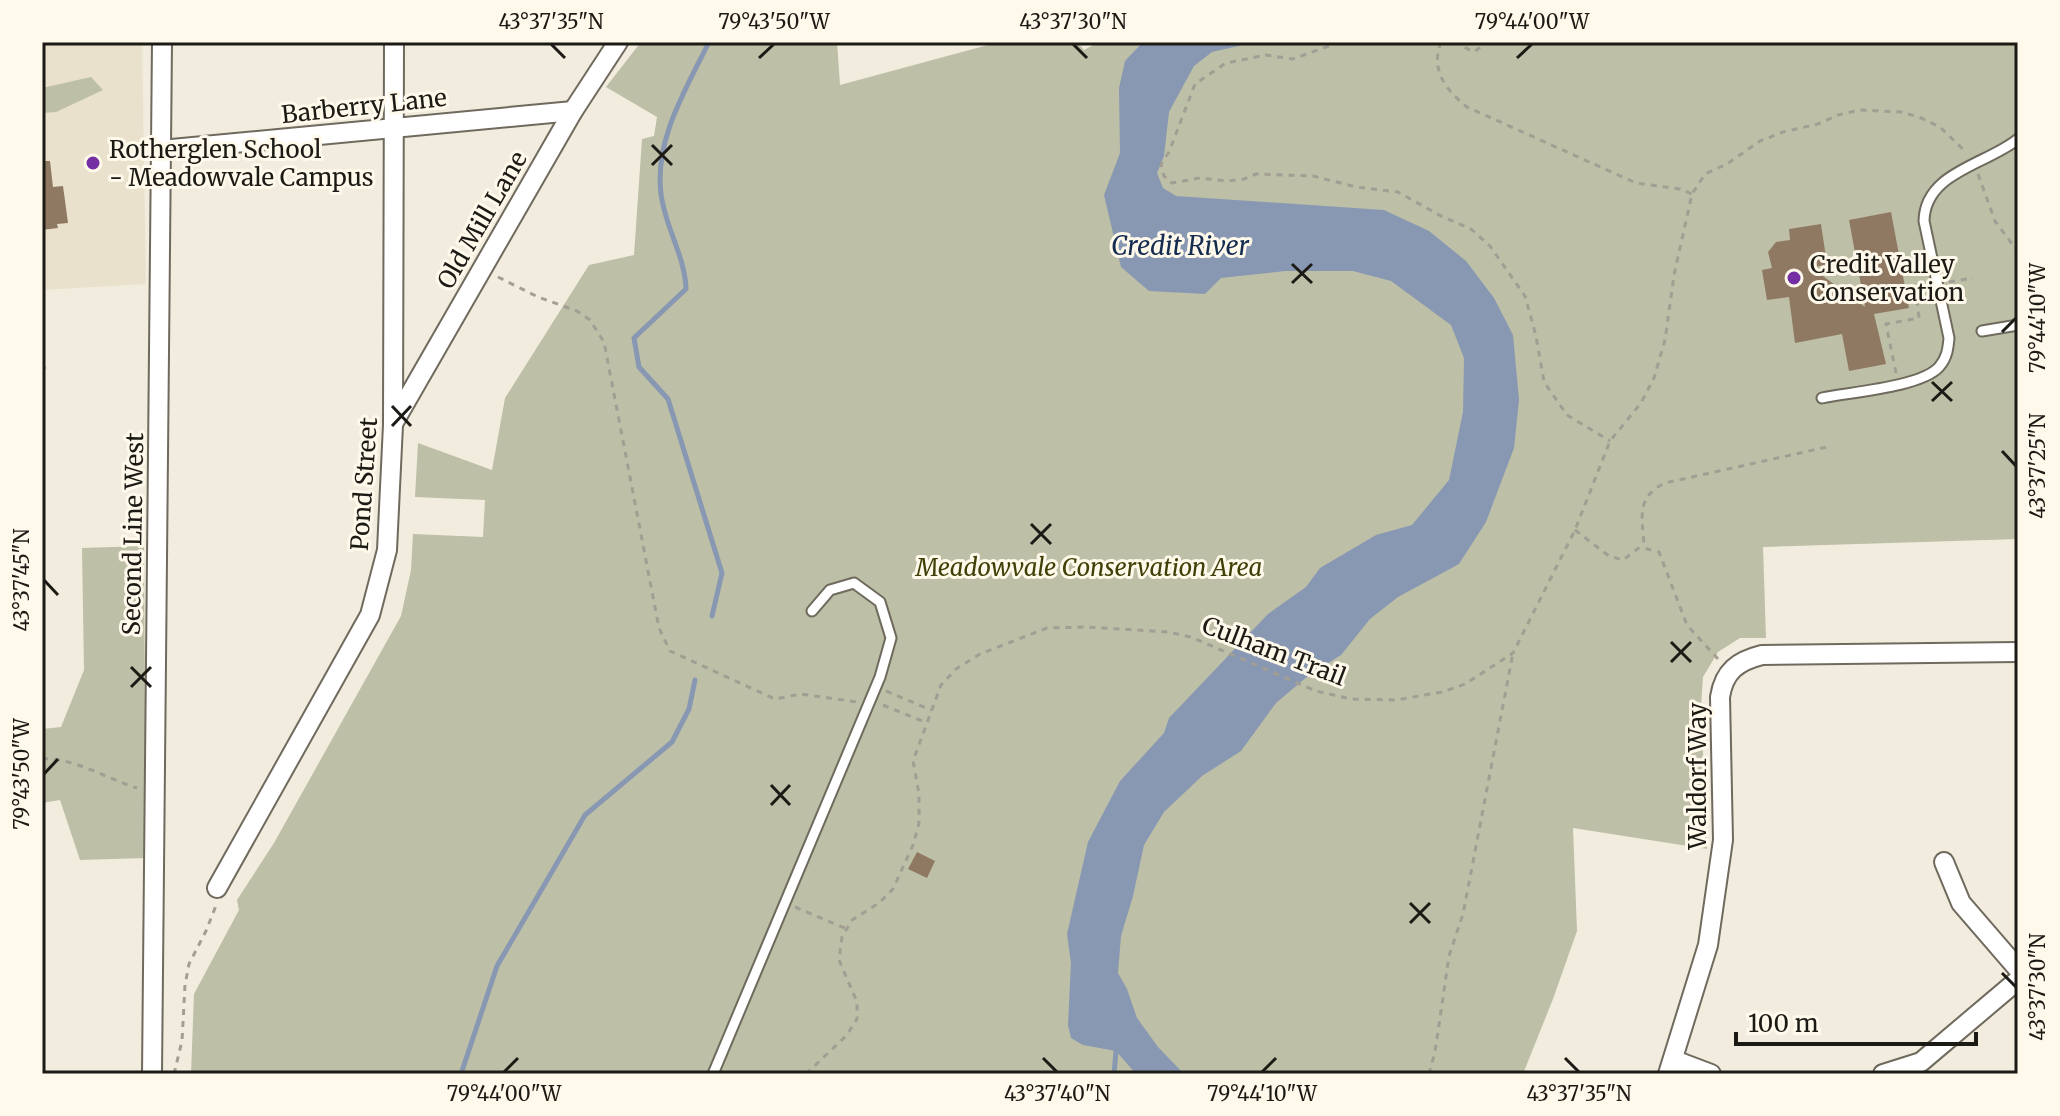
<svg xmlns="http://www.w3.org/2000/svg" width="2060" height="1116" font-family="Merriweather,serif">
  <rect width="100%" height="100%" fill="#f2ecde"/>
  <polygon fill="#e9e1cb" points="42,42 142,42 146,284 42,290"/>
  <g fill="#bdbfa6">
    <polygon points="641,42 837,42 840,85 999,42 1077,42 1084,50 1099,42 2018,42 2018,539 1763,547 1766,638 1740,638 1718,652 1703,677 1701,706 1707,849 1573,828 1577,931 1553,999 1523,1074 191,1074 194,994 239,910 237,900 274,843 401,616 411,570 413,534 483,537 485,500 415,497 418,443 492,470 505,398 589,265 634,255 642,139 654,136 657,117 606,87"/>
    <polygon points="91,77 103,90 56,112 42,113 42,88"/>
    <polygon points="144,546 146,858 80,860 60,800 42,803 42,729 61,727 84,670 82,548"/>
  </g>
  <polygon fill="#8898b3" points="1143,42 1256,42 1212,52 1194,66 1169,112 1164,156 1157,173 1163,188 1176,196 1384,210 1429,231 1466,261 1494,298 1513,335 1519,400 1514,448 1486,522 1459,564 1398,597 1370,619 1341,655 1308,676 1276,703 1241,751 1202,776 1164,812 1144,845 1133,896 1121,936 1118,973 1127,989 1137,1018 1158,1047 1184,1074 1136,1074 1116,1051 1083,1045 1071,1038 1068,1025 1071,963 1067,934 1088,842 1120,781 1164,733 1169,718 1268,614 1306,587 1320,568 1376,535 1412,525 1449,480 1463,412 1464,358 1451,325 1391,281 1353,271 1285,271 1221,278 1205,294 1149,291 1121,267 1104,195 1120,153 1119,88 1125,61"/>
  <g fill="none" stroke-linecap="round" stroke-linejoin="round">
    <g stroke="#8898b3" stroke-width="5">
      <path d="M 709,42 C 686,89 654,140 661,194 C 665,227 685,256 686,289 L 634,338 L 639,367 L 668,399 L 722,573 L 712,616"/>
      <polyline points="461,1074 497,966 585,815 672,742 689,709 695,680"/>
      <polyline points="1114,1074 1116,1051"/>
    </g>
  </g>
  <g fill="#907962">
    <polygon points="42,161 50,161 53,187 63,186 68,223 57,224 58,228 42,230"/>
    <polygon points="1891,212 1909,308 1874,314 1886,364 1849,371 1842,334 1795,343 1789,297 1767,300 1762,270 1772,268 1768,252 1776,242 1790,240 1789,229 1821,224 1827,264 1812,268 1865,307 1849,220"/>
    <polygon points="917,852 935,861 927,878 908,869"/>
  </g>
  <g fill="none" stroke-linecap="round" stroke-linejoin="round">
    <defs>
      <g id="service">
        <polyline points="1982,331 2018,325"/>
        <path d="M 1822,398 C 1851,392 1921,387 1939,367 C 1947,358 1948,349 1949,338 L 1924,221 C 1925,172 1986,165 2018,139"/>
        <polyline points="713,1074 880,677 891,638 880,602 854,583 830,590 812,611"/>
      </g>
      <g id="minor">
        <polyline points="161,150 573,111"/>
        <polyline points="394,422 573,111 618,42"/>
        <polyline points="1944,862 1961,903 2018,969"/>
        <polyline points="217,888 370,615 387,550 393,425 394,42"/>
        <polyline points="1674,1060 1711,1074"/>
        <polyline points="152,1074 162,42"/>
        <path d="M 1668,1074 L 1708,945 L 1723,840 L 1720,697 C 1724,671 1738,661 1762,655 L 2018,652"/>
        <polyline points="1883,1074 1921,1062 2018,980"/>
      </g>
    </defs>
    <use href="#service" stroke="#6f6a5d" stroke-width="13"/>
    <use href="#minor" stroke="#6f6a5d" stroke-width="22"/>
    <g stroke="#a29e93" stroke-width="3" stroke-dasharray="6 6" stroke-linecap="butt">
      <polyline points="1340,42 1293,59 1266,55 1226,63 1195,84 1169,152 1161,164 1164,176 1172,183 1200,178 1227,181 1244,179 1256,174 1313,176 1356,187 1398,192 1441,216 1471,229 1490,246 1525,296 1536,336 1544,382 1567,415 1610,441"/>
      <path d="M 1441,42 C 1430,70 1446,90 1467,107 L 1636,183 L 1680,189 L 1692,194"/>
      <polyline points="1454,42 1474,52 1487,42"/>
      <polyline points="1978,174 1995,221 2018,252"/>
      <polyline points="498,277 538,297 577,311 590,320 604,342 659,628 670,651 775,699 801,694 857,702"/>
      <polyline points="1949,282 1973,278"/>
      <polyline points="42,364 45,369"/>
      <polyline points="1896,373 1886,324 1919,318 1916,290 1906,293"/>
      <polyline points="1575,530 1609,556 1623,560 1644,544"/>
      <path d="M 1718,659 L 1687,625 L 1659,552 L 1647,549 L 1644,544 C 1642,517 1636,497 1665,483 L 1827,447"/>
      <polyline points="886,691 931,710"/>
      <polyline points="883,705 927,723"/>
      <path d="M 42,759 C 70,756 110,780 137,788"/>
      <polyline points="795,907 847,929"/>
      <polyline points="174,1074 182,1041 185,985 189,964 206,931 217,903"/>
      <polyline points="806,1074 846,1036 857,1019 857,1002 839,960 842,937 852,920 879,903 893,889 913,845 919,823 919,794 913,761 941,685 956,669 980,654 1047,628 1087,627 1168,632 1191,637 1316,691 1351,699 1396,700 1442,692 1465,684 1513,653 1575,530 1610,441 1641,403 1654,378 1665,340 1674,275 1692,194 1705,174 1727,164 1760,141 1783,132 1818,124 1838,115 1860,110 1901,112 1919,117 1940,127 1967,153"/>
      <polyline points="1429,1074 1435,1052 1449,956 1463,914 1513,653"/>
    </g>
    <use href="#service" stroke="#fff" stroke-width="9"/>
    <use href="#minor" stroke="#fff" stroke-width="18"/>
  </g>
  <path fill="none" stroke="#1c1a15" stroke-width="3" d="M 551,44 L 565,58M 1073,44 L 1087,58M 759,58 L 774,44M 1517,58 L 1532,44M 652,145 L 672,165M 652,165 L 672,145M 1292,264 L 1312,283M 1292,283 L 1312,264M 2002,332 L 2016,318M 1932,382 L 1952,401M 1932,401 L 1952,382M 392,406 L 411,426M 392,426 L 411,406M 2002,451 L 2016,466M 1031,524 L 1051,544M 1031,544 L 1051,524M 44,580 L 58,595M 1671,642 L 1691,662M 1671,662 L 1691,642M 131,667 L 151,687M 131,687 L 151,667M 44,774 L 58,759M 771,785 L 790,805M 771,805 L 790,785M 1410,903 L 1430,923M 1410,923 L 1430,903M 2002,973 L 2016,987M 1043,1058 L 1057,1072M 1565,1058 L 1579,1072M 504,1072 L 518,1058M 1262,1072 L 1276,1058"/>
  <g fill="#732fa3" stroke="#fff9eb" stroke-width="3">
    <circle cx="93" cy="163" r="8"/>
    <circle cx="1794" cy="278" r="8"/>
  </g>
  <g text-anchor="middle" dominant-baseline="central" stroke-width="6" stroke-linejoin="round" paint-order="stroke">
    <g font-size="24" fill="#1c1a15" stroke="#fff9eb">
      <text transform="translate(364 106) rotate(-6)">Barberry Lane</text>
      <text transform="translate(482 220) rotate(-60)">Old Mill Lane</text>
      <text transform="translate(364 484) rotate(-86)">Pond Street</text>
      <text transform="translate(133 534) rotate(-89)">Second Line West</text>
      <text transform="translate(1274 651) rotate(21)">Culham Trail</text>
      <text transform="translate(1697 776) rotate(-90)">Waldorf Way</text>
    </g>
    <g font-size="24" fill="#1c1a15" stroke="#fff9eb" text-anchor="start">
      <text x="109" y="149">Rotherglen School<tspan x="109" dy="28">- Meadowvale Campus</tspan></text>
      <text x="1810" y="264">Credit Valley<tspan x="1810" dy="28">Conservation</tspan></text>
    </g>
    <g font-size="24" font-style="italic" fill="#3f4007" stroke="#fff9eb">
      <text x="1089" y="567">Meadowvale Conservation Area</text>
    </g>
    <g font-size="26" font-style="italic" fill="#152c51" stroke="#fff9eb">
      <text x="1180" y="245">Credit River</text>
    </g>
  </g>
  <rect width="2060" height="1116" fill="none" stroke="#fff9eb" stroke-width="88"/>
  <path d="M1736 1032v12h240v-12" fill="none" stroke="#1c1a15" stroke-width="4"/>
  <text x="1748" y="1032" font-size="24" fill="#1c1a15" stroke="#fff9eb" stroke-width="6" paint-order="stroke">100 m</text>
  <rect x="44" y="44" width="1972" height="1028" fill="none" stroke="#1c1a15" stroke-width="3"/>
  <g font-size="20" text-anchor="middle" fill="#1c1a15">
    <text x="551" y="29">43°37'35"N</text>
    <text x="774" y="29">79°43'50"W</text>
    <text x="1073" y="29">43°37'30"N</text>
    <text x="1532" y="29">79°44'00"W</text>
    <text transform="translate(2038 318) rotate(-90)" y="7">79°44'10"W</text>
    <text transform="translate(2038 466) rotate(-90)" y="7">43°37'25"N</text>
    <text transform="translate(22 580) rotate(-90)" y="7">43°37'45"N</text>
    <text transform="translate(22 774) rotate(-90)" y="7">79°43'50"W</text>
    <text transform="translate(2038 987) rotate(-90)" y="7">43°37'30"N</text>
    <text x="504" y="1101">79°44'00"W</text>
    <text x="1057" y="1101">43°37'40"N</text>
    <text x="1262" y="1101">79°44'10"W</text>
    <text x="1579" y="1101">43°37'35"N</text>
  </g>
</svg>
